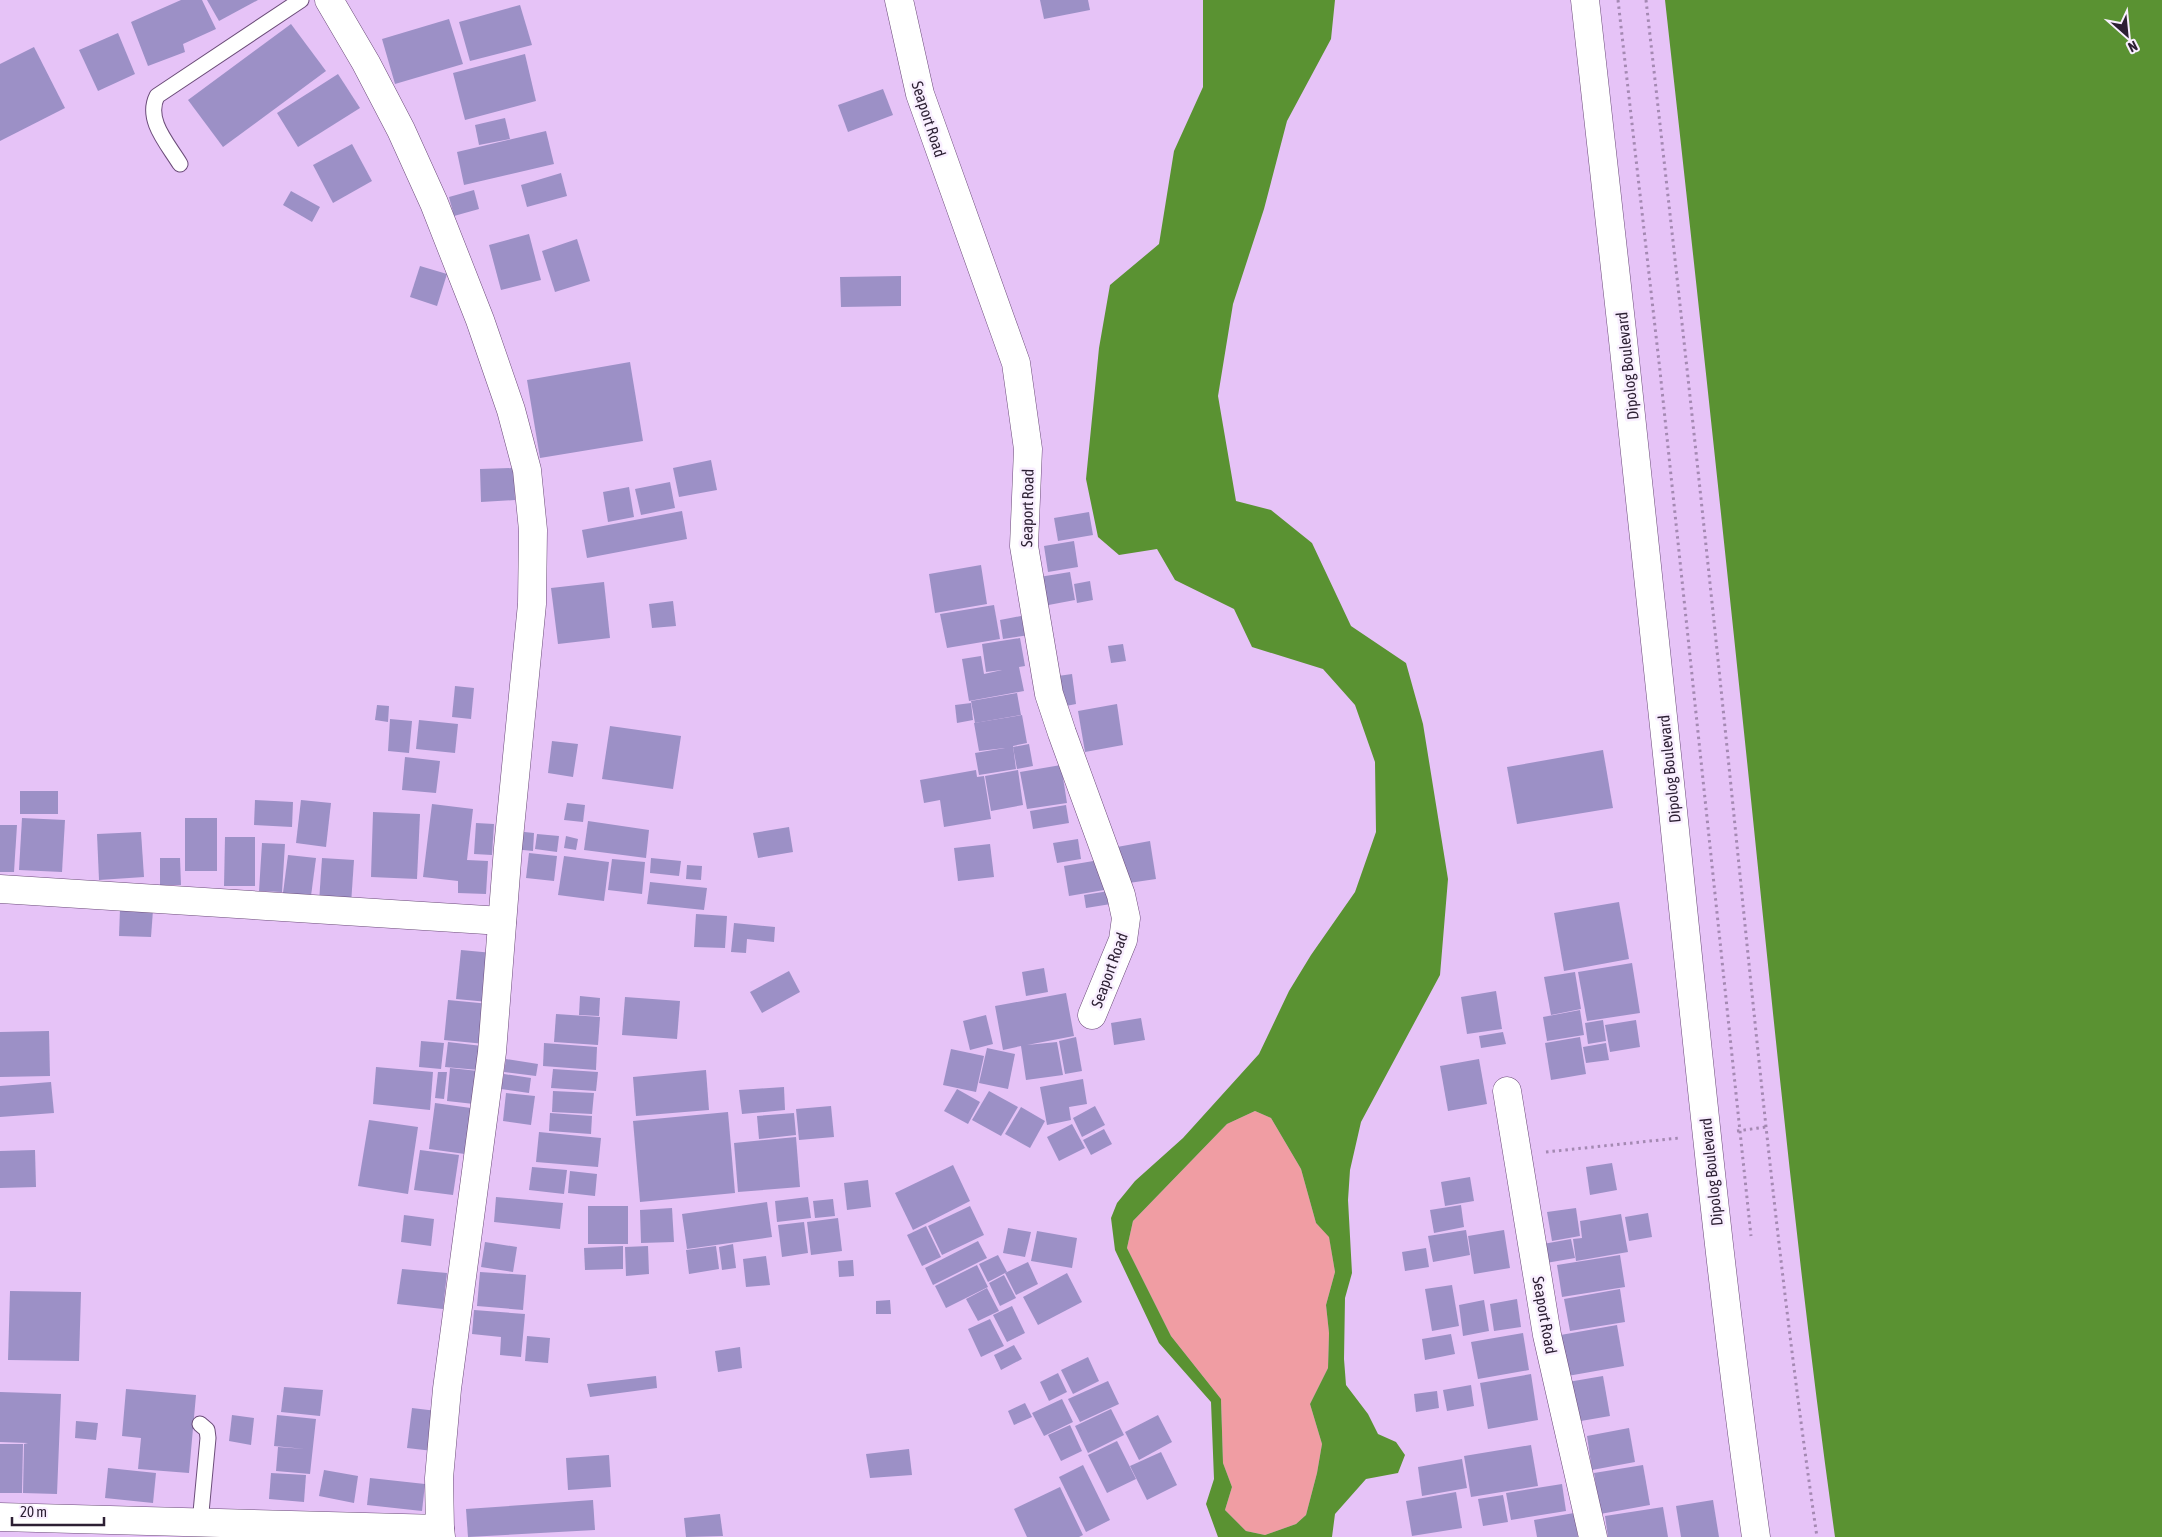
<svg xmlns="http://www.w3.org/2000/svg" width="2162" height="1537" font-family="'Asap Condensed',sans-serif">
  <rect width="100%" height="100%" fill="#e6c3f7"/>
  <polygon fill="#f09da3" points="1255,1111 1271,1118 1301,1169 1316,1223 1329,1236 1335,1272 1326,1305 1329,1333 1328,1368 1310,1404 1322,1444 1317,1473 1306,1515 1296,1524 1265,1535 1246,1531 1225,1510 1232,1487 1223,1463 1221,1399 1171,1336 1127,1248 1133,1221 1227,1124"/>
  <g fill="#5a9232" fill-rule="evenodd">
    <path d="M 1203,0 L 1335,0 L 1331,39 L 1287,121 L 1264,209 L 1233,304 L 1218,396 L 1236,501 L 1271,510 L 1312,543 L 1351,626 L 1406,663 L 1423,724 L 1448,879 L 1440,975 L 1361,1122 L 1350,1170 L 1348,1200 L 1352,1273 L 1345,1298 L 1344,1359 L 1346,1385 L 1368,1414 L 1378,1434 L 1396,1442 L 1405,1455 L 1398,1473 L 1366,1479 L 1335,1514 L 1332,1537 L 1218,1537 L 1206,1504 L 1214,1479 L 1211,1402 L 1159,1343 L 1115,1250 L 1111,1218 L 1117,1203 L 1135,1181 L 1183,1138 L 1259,1054 L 1289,991 L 1311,955 L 1355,892 L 1376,832 L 1375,762 L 1355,705 L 1323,669 L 1252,647 L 1234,609 L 1175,580 L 1157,549 L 1119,555 L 1098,537 L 1086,479 L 1099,348 L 1110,285 L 1159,244 L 1174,151 L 1203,87 ZM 1255,1111 L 1271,1118 L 1301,1169 L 1316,1223 L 1329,1237 L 1335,1272 L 1326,1305 L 1329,1333 L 1328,1368 L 1310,1404 L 1322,1444 L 1317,1473 L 1306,1515 L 1296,1524 L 1265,1535 L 1246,1531 L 1225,1510 L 1232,1487 L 1223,1463 L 1221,1399 L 1171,1336 L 1127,1248 L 1133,1221 L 1227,1124 Z"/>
    <path d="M 1665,0 L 2162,0 L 2162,1537 L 1835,1537 C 1800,1286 1775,1033 1749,780 C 1722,520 1694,260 1665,0 Z"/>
  </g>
  <g fill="#9c90c6">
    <polygon points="181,0 202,0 216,29 183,44 185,52 148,66 131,22"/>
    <polygon points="207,0 258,0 219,21"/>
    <polygon points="1040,0 1088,0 1090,10 1044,19"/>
    <polygon points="520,5 532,45 470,61 459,22"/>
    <polygon points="449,19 463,64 395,84 382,39"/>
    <polygon points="291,24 326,71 223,147 188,100"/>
    <polygon points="118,33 135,74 98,91 79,50"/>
    <polygon points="34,47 65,108 0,141 0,64"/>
    <polygon points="525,54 536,101 465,120 453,73"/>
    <polygon points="338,74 360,108 298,147 277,113"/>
    <polygon points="883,89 893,115 848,132 838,105"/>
    <polygon points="505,118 510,139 479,145 475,125"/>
    <polygon points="546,131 554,164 464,185 457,152"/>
    <polygon points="352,144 372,181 333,203 313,165"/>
    <polygon points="561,173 567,196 527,207 521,185"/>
    <polygon points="474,190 479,209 454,216 449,197"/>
    <polygon points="291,191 320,207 312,222 283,205"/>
    <polygon points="529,234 541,280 501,290 489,245"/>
    <polygon points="577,239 590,281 555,292 542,251"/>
    <polygon points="420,266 447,274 437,306 410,297"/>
    <polygon points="901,276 901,306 841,307 840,277"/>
    <polygon points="630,362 643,441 540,458 527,380"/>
    <polygon points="711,460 717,490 679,497 673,468"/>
    <polygon points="514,468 515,500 481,502 480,469"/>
    <polygon points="670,482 675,508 641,515 635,489"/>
    <polygon points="629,487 634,517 608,522 603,492"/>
    <polygon points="682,511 687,539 587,558 582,530"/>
    <polygon points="1089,512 1093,535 1058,541 1054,518"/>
    <polygon points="1074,541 1078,567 1048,572 1044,546"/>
    <polygon points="981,565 987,604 935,613 929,574"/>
    <polygon points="1070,572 1075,600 1038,607 1033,578"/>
    <polygon points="1090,581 1093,600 1077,603 1074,584"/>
    <polygon points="604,582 610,638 558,644 551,588"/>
    <polygon points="673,601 676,626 652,628 649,604"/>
    <polygon points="994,605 1000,639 947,648 940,614"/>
    <polygon points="1026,615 1029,635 1003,639 1000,620"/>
    <polygon points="1020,638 1025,666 1019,667 1024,691 969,701 962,659 981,656 984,674 1002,670 986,672 982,644"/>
    <polygon points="1123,644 1126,661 1111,663 1108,646"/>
    <polygon points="1072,674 1076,704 1056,708 1051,677"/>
    <polygon points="455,686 474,688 471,719 452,717"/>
    <polygon points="1017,693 1021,715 975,723 971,701"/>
    <polygon points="971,703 973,720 957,723 955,705"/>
    <polygon points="1117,704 1123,745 1085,752 1078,711"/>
    <polygon points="377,705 389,706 388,722 375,720"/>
    <polygon points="1022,715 1027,743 1013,746 1016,769 979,775 975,753 1005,748 979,751 974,723"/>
    <polygon points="390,719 412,721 409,753 388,751"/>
    <polygon points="419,720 458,724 455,753 416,749"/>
    <polygon points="610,726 681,736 673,789 602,779"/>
    <polygon points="552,741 578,744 573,777 548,773"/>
    <polygon points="1029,744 1033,766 1017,769 1013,747"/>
    <polygon points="1603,750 1613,808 1517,824 1507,767"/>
    <polygon points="405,757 440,761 436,793 402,790"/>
    <polygon points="1061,765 1067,803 1027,809 1020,772"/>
    <polygon points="976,770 977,777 984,776 991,819 944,827 940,800 924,803 920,780"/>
    <polygon points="1018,770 1023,805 991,811 985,776"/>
    <rect x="20" y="791" width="38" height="23"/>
    <polygon points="255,800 293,802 292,827 254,825"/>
    <polygon points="301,800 331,803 326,847 296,843"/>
    <polygon points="567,803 585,805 583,822 564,820"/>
    <polygon points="432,804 473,809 467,860 488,861 486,894 458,893 458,881 423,877"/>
    <polygon points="1066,805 1069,823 1033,829 1030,811"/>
    <polygon points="373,812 420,814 417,879 371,877"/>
    <polygon points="22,818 65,820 62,872 19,870"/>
    <rect x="185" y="818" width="32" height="53"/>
    <polygon points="588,821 649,830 646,858 584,850"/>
    <polygon points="476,823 494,824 492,855 474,854"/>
    <polygon points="0,825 17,825 14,872 0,872"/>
    <polygon points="789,827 793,852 758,858 753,833"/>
    <polygon points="515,831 534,833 533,851 513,849"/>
    <polygon points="141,832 144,877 99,880 97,834"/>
    <polygon points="537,834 559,836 557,852 535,849"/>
    <polygon points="566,836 578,839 576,850 564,848"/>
    <polygon points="225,837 255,837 255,886 224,886"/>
    <polygon points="1078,839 1081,859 1057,863 1053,843"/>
    <polygon points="1150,841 1156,879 1122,884 1117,847"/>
    <polygon points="262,843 285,844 282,892 259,891"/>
    <polygon points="990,844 994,877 958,881 954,848"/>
    <polygon points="529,853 557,856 554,881 526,878"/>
    <polygon points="288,855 316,858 311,896 283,893"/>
    <polygon points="564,856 609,862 604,901 558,895"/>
    <polygon points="160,858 180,858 181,885 160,885"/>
    <polygon points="322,858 354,860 351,904 319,902"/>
    <polygon points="651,858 681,861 679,876 650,873"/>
    <polygon points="612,859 645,862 642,894 608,890"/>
    <polygon points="1105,859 1110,889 1069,896 1064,866"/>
    <polygon points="687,865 702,866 701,880 686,879"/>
    <polygon points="650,882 707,888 704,910 647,904"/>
    <polygon points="1115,890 1117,903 1086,908 1084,895"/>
    <polygon points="1619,902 1629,959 1564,971 1554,913"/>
    <polygon points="120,909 153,910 151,937 119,936"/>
    <polygon points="696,914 727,916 725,948 694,947"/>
    <polygon points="734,923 775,927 774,942 747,939 746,953 731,952"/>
    <polygon points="461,950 493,953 488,1002 456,999"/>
    <polygon points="1632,963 1640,1013 1587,1021 1578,972"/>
    <polygon points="1044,968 1048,992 1026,996 1022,972"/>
    <polygon points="789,971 800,992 762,1013 750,992"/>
    <polygon points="1575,972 1581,1009 1551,1015 1544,977"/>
    <polygon points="1496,991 1502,1029 1467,1034 1461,997"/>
    <polygon points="1066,993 1074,1036 1027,1045 1057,1042 1063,1075 1026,1080 1021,1046 1003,1050 995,1006"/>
    <polygon points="580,996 600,998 599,1016 579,1015"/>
    <polygon points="625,997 680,1001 677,1039 622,1035"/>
    <polygon points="448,1000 490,1004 485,1044 444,1040"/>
    <polygon points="1580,1010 1584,1035 1547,1041 1543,1017"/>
    <polygon points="556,1014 600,1017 598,1045 554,1042"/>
    <polygon points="986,1015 993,1044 970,1050 963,1021"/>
    <polygon points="1141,1018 1145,1040 1114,1045 1111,1023"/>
    <polygon points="1603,1020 1606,1041 1588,1044 1585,1023"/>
    <polygon points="1636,1020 1640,1047 1610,1052 1605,1025"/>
    <polygon points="49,1031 50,1076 0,1077 0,1032"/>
    <polygon points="1503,1032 1506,1044 1481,1048 1479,1036"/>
    <polygon points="1076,1037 1082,1071 1065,1074 1059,1041"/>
    <polygon points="1580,1037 1586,1074 1551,1080 1545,1043"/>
    <polygon points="421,1041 444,1043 441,1069 419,1067"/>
    <polygon points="448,1042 482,1046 479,1070 445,1067"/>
    <polygon points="544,1043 597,1047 596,1070 543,1066"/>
    <polygon points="1606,1043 1609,1060 1586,1063 1583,1047"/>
    <polygon points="987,1048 1015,1054 1008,1089 979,1083"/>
    <polygon points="951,1049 984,1056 976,1092 943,1085"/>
    <polygon points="506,1059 538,1064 536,1076 504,1072"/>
    <polygon points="1479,1059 1487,1104 1448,1111 1440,1066"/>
    <polygon points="376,1067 433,1072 430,1110 373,1104"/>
    <polygon points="450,1068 478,1071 474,1104 447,1101"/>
    <polygon points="553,1069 598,1072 596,1091 551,1088"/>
    <polygon points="706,1070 709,1110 636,1116 633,1077"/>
    <polygon points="438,1072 447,1072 444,1099 435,1098"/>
    <polygon points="504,1074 531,1078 529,1093 501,1089"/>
    <polygon points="1083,1079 1087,1104 1069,1107 1071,1120 1047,1125 1040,1087"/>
    <polygon points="51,1082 54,1113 0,1117 0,1086"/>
    <polygon points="784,1087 785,1110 742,1114 739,1090"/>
    <polygon points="957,1089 980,1102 968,1124 944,1111"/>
    <polygon points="553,1091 594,1093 592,1114 552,1112"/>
    <polygon points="989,1091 1018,1107 1001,1136 972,1120"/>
    <polygon points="506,1093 535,1096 531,1125 503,1121"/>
    <polygon points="435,1103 478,1109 472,1155 429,1149"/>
    <polygon points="831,1106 834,1137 799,1140 796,1109"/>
    <polygon points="1095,1106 1105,1125 1082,1137 1073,1118"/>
    <polygon points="1021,1107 1045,1121 1030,1148 1005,1134"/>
    <polygon points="728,1112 735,1193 640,1202 633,1121"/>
    <polygon points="550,1113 592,1116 591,1134 549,1131"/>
    <polygon points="794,1113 796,1135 759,1139 757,1116"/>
    <polygon points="369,1120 418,1127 408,1194 358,1186"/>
    <polygon points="1072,1124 1085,1148 1059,1161 1047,1137"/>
    <polygon points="1104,1129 1112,1144 1091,1155 1083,1140"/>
    <polygon points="539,1132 601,1138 598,1167 536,1162"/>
    <polygon points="796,1137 800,1187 738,1192 734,1143"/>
    <polygon points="35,1150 36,1187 0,1188 0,1151"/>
    <polygon points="420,1150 459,1155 453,1195 414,1190"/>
    <polygon points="1612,1163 1617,1190 1590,1195 1586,1167"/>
    <polygon points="953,1165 970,1201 913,1230 895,1193"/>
    <polygon points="532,1167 567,1170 564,1194 529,1190"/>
    <polygon points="570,1171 597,1174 595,1196 568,1193"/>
    <polygon points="1470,1177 1474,1201 1445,1206 1441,1182"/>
    <polygon points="868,1180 871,1207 847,1210 844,1183"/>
    <polygon points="496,1197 563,1203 560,1229 494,1222"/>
    <polygon points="808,1197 811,1218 777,1222 775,1201"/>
    <polygon points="833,1199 835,1216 815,1218 813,1201"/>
    <polygon points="767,1202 772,1237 687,1249 682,1214"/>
    <polygon points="1461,1205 1464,1227 1434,1233 1430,1210"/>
    <rect x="588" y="1206" width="40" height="38"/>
    <polygon points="970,1206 984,1235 942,1255 928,1226"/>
    <polygon points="672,1208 674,1242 641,1243 640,1210"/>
    <polygon points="1576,1208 1580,1236 1552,1241 1547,1212"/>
    <polygon points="1648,1213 1652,1237 1629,1241 1625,1217"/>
    <polygon points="1621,1214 1628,1252 1576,1261 1573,1239 1582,1238 1580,1221"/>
    <polygon points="404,1215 434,1219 431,1246 401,1242"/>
    <polygon points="838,1218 842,1251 811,1255 807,1222"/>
    <polygon points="804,1222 808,1253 782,1257 778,1225"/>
    <polygon points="926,1226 941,1257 922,1266 907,1235"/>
    <polygon points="1008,1228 1031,1232 1025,1257 1003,1253"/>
    <polygon points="1466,1230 1470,1255 1433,1262 1428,1236"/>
    <polygon points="1504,1230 1510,1268 1474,1274 1468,1236"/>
    <polygon points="1037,1231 1077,1238 1072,1268 1031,1261"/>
    <polygon points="1571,1239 1575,1258 1546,1263 1543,1244"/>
    <polygon points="978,1241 987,1258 933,1285 925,1268"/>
    <polygon points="485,1242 517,1247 513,1272 481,1267"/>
    <polygon points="733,1244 736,1268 722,1270 719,1247"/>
    <polygon points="623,1246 623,1269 585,1270 584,1248"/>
    <polygon points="648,1246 649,1274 626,1276 625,1247"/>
    <polygon points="716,1246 719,1269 689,1274 686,1250"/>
    <polygon points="1426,1248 1429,1267 1405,1271 1402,1252"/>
    <polygon points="998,1255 1007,1272 988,1282 979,1264"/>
    <polygon points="1620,1255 1625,1287 1562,1297 1557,1265"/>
    <polygon points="766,1256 770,1285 746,1287 743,1259"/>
    <polygon points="853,1260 854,1276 839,1277 838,1261"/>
    <polygon points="1028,1262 1038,1284 1016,1295 1005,1273"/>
    <polygon points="977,1265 988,1287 946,1308 935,1286"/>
    <polygon points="402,1269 447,1273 443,1309 397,1304"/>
    <polygon points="480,1272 526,1275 523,1310 477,1306"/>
    <polygon points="1067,1273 1082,1302 1038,1325 1023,1297"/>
    <polygon points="1004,1275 1016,1298 1000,1306 989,1283"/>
    <polygon points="1452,1285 1459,1326 1432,1331 1425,1289"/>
    <polygon points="987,1288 999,1311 978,1321 966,1299"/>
    <polygon points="1620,1289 1625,1322 1570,1331 1564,1299"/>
    <polygon points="10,1291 81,1292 79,1361 8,1360"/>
    <polygon points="1517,1299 1521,1327 1494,1331 1490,1304"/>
    <polygon points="890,1300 891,1314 876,1314 876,1301"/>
    <polygon points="1484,1300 1489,1331 1463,1336 1459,1305"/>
    <polygon points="1012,1306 1025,1333 1007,1342 993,1315"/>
    <polygon points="474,1310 525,1314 521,1357 500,1355 501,1337 472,1334"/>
    <polygon points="990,1319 1004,1346 981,1357 968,1329"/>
    <polygon points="1617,1325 1624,1366 1562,1377 1555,1336"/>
    <polygon points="1523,1333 1529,1370 1478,1379 1471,1342"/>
    <polygon points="1451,1334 1455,1354 1425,1360 1422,1339"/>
    <polygon points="527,1336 550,1338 548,1363 525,1361"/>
    <polygon points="1014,1345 1022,1359 1001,1370 994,1355"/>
    <polygon points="740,1347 742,1368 718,1372 715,1351"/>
    <polygon points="1088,1357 1099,1381 1073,1394 1061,1370"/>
    <polygon points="1058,1373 1067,1392 1049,1401 1040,1382"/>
    <polygon points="1531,1374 1538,1420 1488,1429 1480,1383"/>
    <polygon points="656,1376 657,1388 590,1397 587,1384"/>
    <polygon points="1603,1376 1610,1416 1575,1422 1568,1382"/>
    <polygon points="1108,1381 1119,1404 1080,1422 1068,1399"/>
    <polygon points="1471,1385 1474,1406 1447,1411 1443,1390"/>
    <polygon points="284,1387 323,1390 320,1416 281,1412"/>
    <polygon points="126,1389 196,1395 189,1473 138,1469 141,1438 122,1436"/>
    <polygon points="1437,1391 1439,1408 1416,1412 1414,1394"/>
    <polygon points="0,1392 61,1394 57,1494 23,1493 24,1444 28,1443 0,1442"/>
    <polygon points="1062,1399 1073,1422 1044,1436 1032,1413"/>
    <polygon points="1025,1403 1032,1417 1014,1425 1008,1411"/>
    <polygon points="412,1408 437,1411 433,1451 407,1448"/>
    <polygon points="1111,1409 1124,1435 1088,1453 1075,1426"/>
    <polygon points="232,1415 254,1418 251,1445 229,1441"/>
    <polygon points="277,1415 316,1419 310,1474 276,1471 278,1447 305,1449 274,1446"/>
    <polygon points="1158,1415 1172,1442 1139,1460 1125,1432"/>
    <polygon points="76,1421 98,1423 96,1440 75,1438"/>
    <polygon points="1070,1425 1082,1451 1061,1461 1048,1435"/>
    <polygon points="1629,1428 1635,1462 1592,1470 1587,1436"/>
    <polygon points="1117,1441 1136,1479 1107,1493 1088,1455"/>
    <polygon points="0,1444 23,1444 22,1493 0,1493"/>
    <polygon points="1531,1445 1538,1486 1471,1497 1464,1456"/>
    <polygon points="909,1449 912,1475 870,1478 866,1454"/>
    <polygon points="1161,1452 1177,1485 1147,1500 1130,1466"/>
    <polygon points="609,1455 611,1487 568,1490 566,1458"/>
    <polygon points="1462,1459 1467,1488 1422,1496 1418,1467"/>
    <polygon points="1083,1465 1110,1520 1086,1532 1059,1477"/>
    <polygon points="1643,1465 1650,1505 1600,1514 1594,1473"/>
    <polygon points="108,1468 156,1473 153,1503 105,1498"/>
    <polygon points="324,1470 358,1476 354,1503 319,1496"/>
    <polygon points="271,1473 306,1475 304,1502 269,1499"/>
    <polygon points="370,1478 425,1484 422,1511 367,1505"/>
    <polygon points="1562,1484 1566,1511 1511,1520 1506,1493"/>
    <polygon points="1060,1487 1083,1535 1079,1537 1027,1537 1014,1509"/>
    <polygon points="1456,1492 1462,1528 1412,1536 1406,1501"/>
    <polygon points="1503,1495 1508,1522 1483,1526 1478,1499"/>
    <polygon points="593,1500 595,1530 468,1537 466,1509"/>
    <polygon points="1713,1500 1719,1537 1681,1537 1676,1506"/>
    <polygon points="1663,1507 1668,1537 1608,1537 1605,1516"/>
    <polygon points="1574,1513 1578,1537 1537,1537 1534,1520"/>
    <polygon points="720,1514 723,1536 686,1537 684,1518"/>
  </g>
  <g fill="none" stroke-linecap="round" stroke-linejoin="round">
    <defs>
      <g id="lane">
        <path d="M 180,164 C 168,144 145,120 157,96 L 301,0"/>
        <polyline points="200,1523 208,1438 207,1430 200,1424"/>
      </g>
      <g id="street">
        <polyline points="329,0 366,63 401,130 434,203 480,320 511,410 527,470 533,530 532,604 508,848 492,1052 447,1389 439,1478 440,1529"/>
        <polyline points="899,0 920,94 1016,363 1028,449 1024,546 1049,694 1062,733 1121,895 1126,918 1123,940 1092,1015"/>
        <path d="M 1585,0 C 1616,270 1645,541 1673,811 C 1698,1053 1722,1296 1756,1537"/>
        <polyline points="0,889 502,921"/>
        <polyline points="1507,1091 1547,1335 1593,1537"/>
        <polyline points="0,1517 440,1529 441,1537"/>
      </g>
    </defs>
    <use href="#lane" stroke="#6b4c79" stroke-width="17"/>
    <use href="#street" stroke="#6b4c79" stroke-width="29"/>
    <g stroke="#a489b2" stroke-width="3" stroke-dasharray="2.5 4" stroke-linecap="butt">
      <polyline points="1618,0 1660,371 1751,1236"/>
      <path d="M 1646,0 C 1676,265 1705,530 1732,796 C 1757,1043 1781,1291 1817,1537"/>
      <polyline points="1737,1131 1766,1127"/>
      <polyline points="1546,1152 1679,1138"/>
    </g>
    <use href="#lane" stroke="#fff" stroke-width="15"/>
    <use href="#street" stroke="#fff" stroke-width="28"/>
  </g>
  <g text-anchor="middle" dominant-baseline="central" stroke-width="5" stroke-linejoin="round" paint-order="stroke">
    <g font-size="16" fill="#2c1f33" stroke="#f9efff">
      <text transform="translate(929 119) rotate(72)">Seaport Road</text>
      <text transform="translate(1627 366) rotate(-96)">Dipolog Boulevard</text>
      <text transform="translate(1027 508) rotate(-89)">Seaport Road</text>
      <text transform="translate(1669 769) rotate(-96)">Dipolog Boulevard</text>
      <text transform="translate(1109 970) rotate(-70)">Seaport Road</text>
      <text transform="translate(1711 1172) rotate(-96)">Dipolog Boulevard</text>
      <text transform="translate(1545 1315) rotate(80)">Seaport Road</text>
    </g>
  </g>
  <g transform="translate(2127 35) rotate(153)" stroke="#f9efff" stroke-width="4" paint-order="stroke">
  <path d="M0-4L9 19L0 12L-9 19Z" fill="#2c1f33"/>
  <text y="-8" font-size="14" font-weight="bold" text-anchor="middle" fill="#2c1f33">N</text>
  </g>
  <path d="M12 1517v8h92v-8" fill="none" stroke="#2c1f33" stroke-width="2.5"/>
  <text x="20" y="1517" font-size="15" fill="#2c1f33" stroke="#f9efff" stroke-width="4" paint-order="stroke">20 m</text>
</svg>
